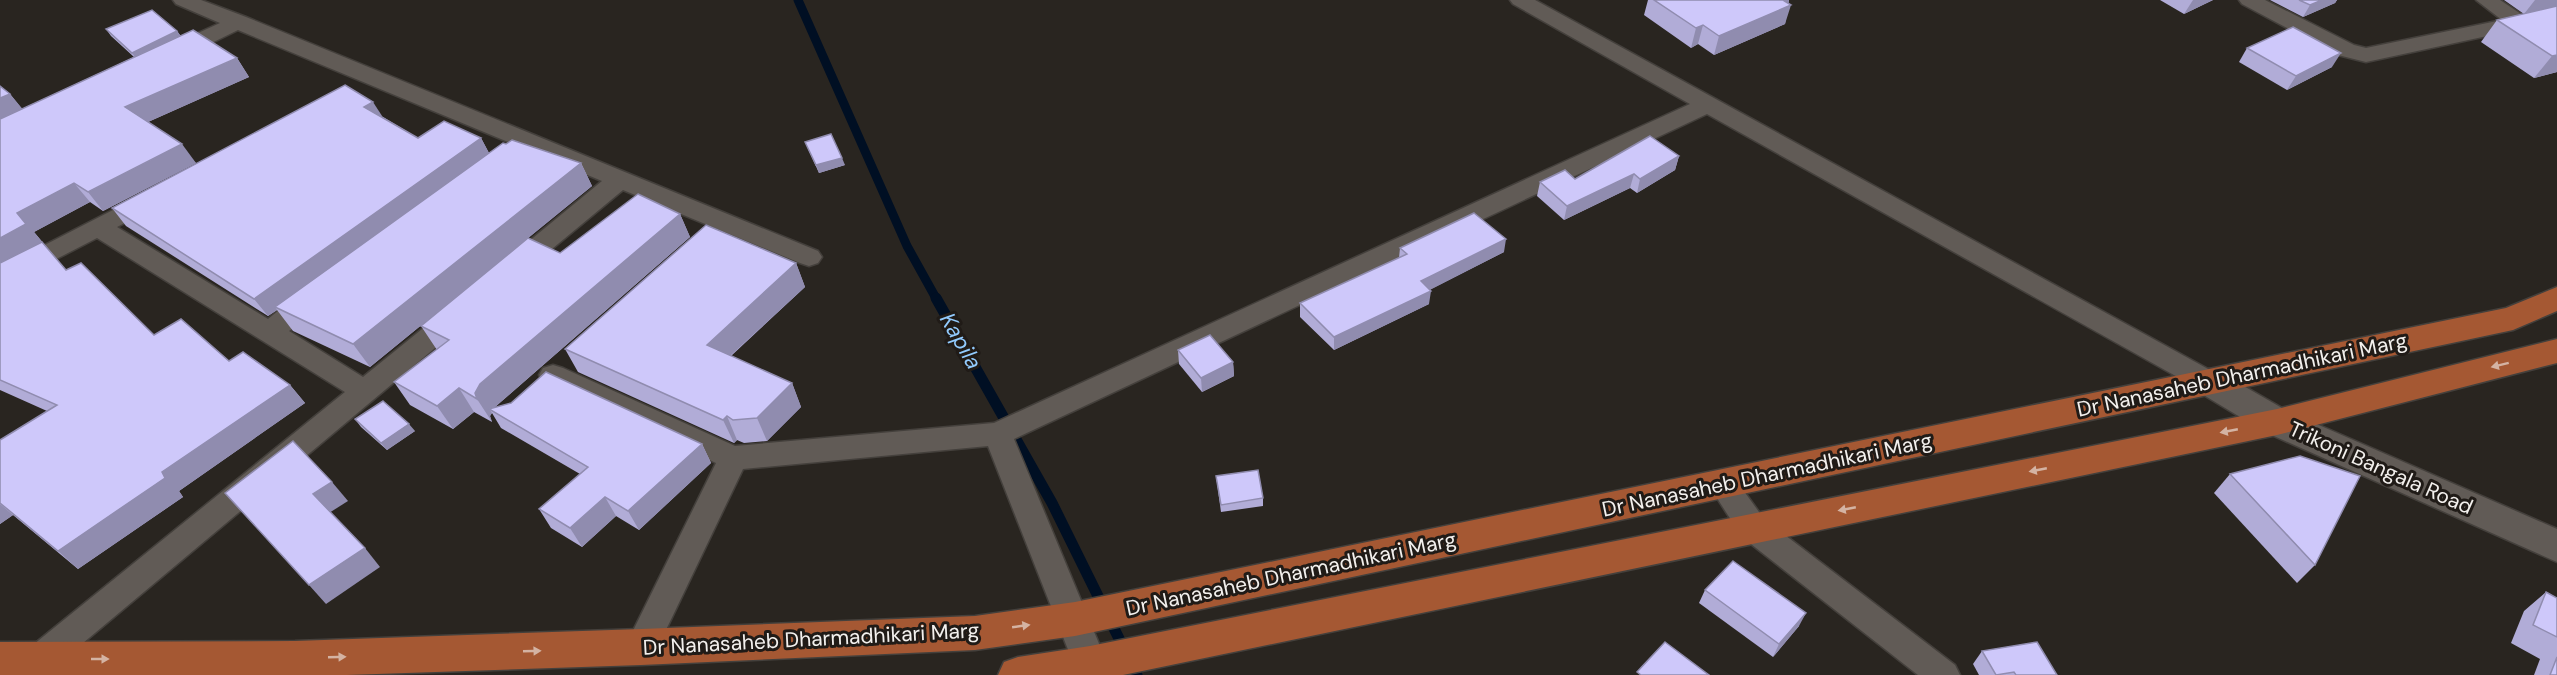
<svg xmlns="http://www.w3.org/2000/svg" width="2557" height="675" font-family="'DM Sans',sans-serif">
  <rect width="100%" height="100%" fill="#292520"/>
  <g fill="none" stroke-linecap="round" stroke-linejoin="round">
    <polyline stroke="#000f23" stroke-width="9" points="798,0 907,246 937,300"/>
    <polyline stroke="#000f23" stroke-width="11" points="936,298 1052,503 1137,675"/>
    <defs>
      <g id="minor">
        <polygon points="173,0 201,0 246,17 818,251 822,257 818,263 809,266 800,263 623,190 523,273 514,276 505,273 501,267 505,261 602,181 238,30 179,59 163,59 160,54 163,49 220,23 176,4"/>
        <polygon points="1510,0 1535,0 2219,375 2223,382 2219,389 2209,392 2199,389 1707,114 1014,439 1112,675 1078,675 988,446 743,469 653,657 641,661 629,657 625,647 716,463 543,382 539,375 543,368 553,365 563,368 735,446 994,423 1690,104 1513,4"/>
        <polygon points="2239,0 2265,0 2354,45 2366,48 2502,20 2476,0 2500,0 2524,16 2557,9 2557,21 2366,62 2338,55 2242,4"/>
        <path d="M 150,191 L 159,193 L 162,199 L 159,205 L 117,227 L 268,319 C 284,307 303,286 323,292 L 327,299 L 323,306 L 289,331 L 363,377 L 448,308 L 457,305 L 466,308 L 470,315 L 466,322 L 52,669 L 40,674 L 28,669 L 24,659 L 28,649 L 345,392 L 97,238 L 0,288 L 0,268 Z"/>
        <polygon points="1723,472 1733,476 1764,519 1955,665 1960,675 1918,675 1742,537 1708,484 1713,476"/>
      </g>
      <polygon id="tertiary" points="2209,369 2221,373 2289,412 2557,529 2557,562 2265,432 2197,391 2192,382 2197,373"/>
      <g id="primary">
        <polygon points="2557,287 2557,311 2513,330 1075,636 975,650 641,665 347,675 0,675 0,642 295,641 641,629 975,616 1075,602 2506,308"/>
        <polygon points="2557,339 2557,363 2277,435 1123,675 998,675 1004,662 1018,657 1090,646 2277,409"/>
      </g>
    </defs>
    <use href="#minor" stroke="#44403c" stroke-width="3"/>
    <use href="#tertiary" stroke="#44403c" stroke-width="3"/>
    <use href="#primary" stroke="#44403c" stroke-width="3"/>
    <use href="#minor" fill="#615b56" fill-rule="evenodd"/>
    <use href="#tertiary" fill="#615b56" fill-rule="evenodd"/>
    <use href="#primary" fill="#a55833" fill-rule="evenodd"/>
  </g>
  <g fill="#b1acd7">
    <polygon points="1648,0 1789,0 1785,24 1714,55 1698,44 1691,48 1644,15"/>
    <polygon points="2160,0 2213,0 2184,14"/>
    <polygon points="2270,0 2337,0 2335,3 2303,17"/>
    <polygon points="2504,0 2557,0 2557,72 2534,78 2481,42 2497,20 2524,14"/>
    <polygon points="106,29 177,31 180,35 237,58 249,77 148,122 196,163 103,211 90,202 34,232 66,270 154,335 229,361 290,385 305,403 179,491 183,497 78,569 13,515 0,524 0,440 47,411 0,390 0,86 10,94 22,109 134,57 111,36"/>
    <polygon points="2247,48 2332,67 2287,90 2239,62"/>
    <polygon points="383,117 418,138 481,138 489,153 506,144 581,163 592,186 528,238 560,253 680,214 690,237 495,407 702,444 711,463 639,530 616,516 582,547 551,528 539,509 580,474 501,428 492,413 490,416 492,422 474,412 453,429 410,405 394,382 437,350 421,326 511,252 370,367 293,331 277,310 268,316 126,226 112,208"/>
    <polygon points="805,142 845,165 819,173"/>
    <polygon points="1679,156 1675,170 1637,193 1630,188 1564,220 1537,196 1540,182 1575,179"/>
    <polygon points="1400,248 1504,252 1429,290 1429,304 1334,350 1300,317 1300,303 1399,258"/>
    <polygon points="796,263 805,287 731,356 792,383 801,407 767,441 744,443 737,440 734,443 578,372 565,349"/>
    <polygon points="1178,350 1233,362 1234,376 1202,392 1179,364"/>
    <polygon points="355,419 415,431 387,450 361,427"/>
    <polygon points="2230,474 2315,565 2297,583 2214,493"/>
    <polygon points="1216,476 1263,498 1263,506 1221,512"/>
    <polygon points="1705,590 1799,626 1773,657 1699,603"/>
    <polygon points="2546,592 2557,598 2557,675 2534,675 2540,659 2511,643 2524,611"/>
    <polygon points="1982,651 2057,675 1979,675 1973,664"/>
  </g>
  <g fill="#908caf">
    <polygon points="1774,0 1789,0 1787,7 1791,5 1785,24 1714,55 1719,36"/>
    <polygon points="2193,0 2213,0 2184,14"/>
    <polygon points="2322,0 2337,0 2335,3 2303,17 2310,5"/>
    <polygon points="2535,0 2557,0 2557,8 2524,14"/>
    <polygon points="1703,25 1698,44 1691,48 1696,28"/>
    <polygon points="177,31 182,38 137,60 132,53"/>
    <polygon points="2341,53 2332,67 2287,90 2296,76"/>
    <polygon points="2557,55 2557,72 2534,78 2552,56"/>
    <polygon points="237,58 249,77 139,126 125,107"/>
    <polygon points="10,94 25,112 0,125 0,98"/>
    <polygon points="373,102 384,119 364,107"/>
    <polygon points="481,138 490,155 275,307 277,310 268,316 254,299"/>
    <polygon points="182,144 196,163 103,211 88,192"/>
    <polygon points="1679,156 1675,170 1637,193 1640,179"/>
    <polygon points="842,158 845,165 819,173 816,165"/>
    <polygon points="581,163 592,186 370,367 353,344"/>
    <polygon points="1634,174 1630,188 1564,220 1567,206"/>
    <polygon points="74,183 90,202 34,232 43,243 0,265 0,238 17,213"/>
    <polygon points="680,214 690,237 495,407 489,409 492,413 490,416 492,422 477,399 475,393 480,384"/>
    <polygon points="1506,239 1504,252 1420,295 1421,281"/>
    <polygon points="796,263 805,287 717,368 707,345"/>
    <polygon points="1431,291 1429,304 1334,350 1334,337"/>
    <polygon points="1233,362 1234,376 1202,392 1201,378"/>
    <polygon points="792,383 801,407 767,441 757,418"/>
    <polygon points="290,385 305,403 179,491 183,497 78,569 58,551 162,472"/>
    <polygon points="459,388 474,412 453,429 437,406"/>
    <polygon points="727,416 737,440 734,443 723,420"/>
    <polygon points="409,424 415,431 387,450 381,443"/>
    <polygon points="702,444 711,463 639,530 628,511"/>
    <polygon points="332,482 348,501 329,513 313,494"/>
    <polygon points="605,497 616,516 582,547 570,528"/>
    <polygon points="0,504 13,515 0,524"/>
    <polygon points="365,548 380,567 326,604 309,585"/>
    <polygon points="1806,613 1799,626 1773,657 1779,644"/>
  </g>
  <g fill="#cec8fa" stroke="#908caf" stroke-width="1.5">
    <polygon points="1654,0 1783,0 1791,5 1719,36 1703,25 1696,28"/>
    <polygon points="2299,0 2322,0 2310,5"/>
    <polygon points="2557,6 2557,55 2552,56 2497,20"/>
    <polygon points="152,10 177,31 132,53 106,29"/>
    <polygon points="2293,27 2341,53 2296,76 2247,48"/>
    <polygon points="193,30 237,58 125,107 182,144 88,192 74,183 17,213 26,224 0,238 0,119"/>
    <polygon points="345,85 373,102 364,107 418,138 444,121 481,138 254,299 112,208"/>
    <polygon points="0,86 10,94 0,98"/>
    <polygon points="831,134 842,158 816,165 805,142"/>
    <polygon points="1650,136 1679,156 1640,179 1634,174 1567,206 1540,182 1565,170 1575,179"/>
    <polygon points="512,140 581,163 353,344 275,307 503,143 506,144"/>
    <polygon points="638,194 680,214 480,384 475,393 477,399 459,388 437,406 394,382 449,340 421,326 528,238 560,253"/>
    <polygon points="1474,213 1506,239 1421,281 1431,291 1334,337 1300,303 1407,254 1400,248"/>
    <polygon points="706,225 796,263 707,345 792,383 757,418 733,420 727,416 723,420 565,349"/>
    <polygon points="42,242 66,270 81,263 154,335 181,319 229,361 243,352 290,385 162,472 165,478 58,551 0,503 0,440 57,405 0,380 0,263"/>
    <polygon points="1210,335 1233,362 1201,378 1178,350"/>
    <polygon points="546,372 702,444 628,511 605,497 570,528 539,509 588,467 489,409 511,403"/>
    <polygon points="383,401 409,424 381,443 355,419"/>
    <polygon points="293,441 332,482 313,494 365,548 309,585 225,493"/>
    <polygon points="2300,456 2360,476 2315,565 2230,474"/>
    <polygon points="1258,470 1263,498 1221,505 1216,476"/>
    <polygon points="1733,561 1806,613 1779,644 1705,590"/>
    <polygon points="2546,592 2557,598 2557,637 2533,625"/>
    <polygon points="1665,642 1709,675 1641,675 1637,672"/>
    <polygon points="2037,642 2057,675 2016,675 2014,672 1996,675 1982,651"/>
    <polygon points="2557,657 2557,675 2550,675"/>
  </g>
  <defs><path id="oneway-solid" d="M-6-.8H1V-3.2L6.5 0L1 3.2V.8H-6Z" transform="scale(1.5)"/></defs>
  <g fill="#d4b3a3">
    <use href="#oneway-solid" transform="translate(2500 365) rotate(166)"/>
    <use href="#oneway-solid" transform="translate(2229 431) rotate(169)"/>
    <use href="#oneway-solid" transform="translate(2038 470) rotate(169)"/>
    <use href="#oneway-solid" transform="translate(1847 509) rotate(169)"/>
    <use href="#oneway-solid" transform="translate(1021 626) rotate(-8)"/>
    <use href="#oneway-solid" transform="translate(532 651) rotate(-2)"/>
    <use href="#oneway-solid" transform="translate(337 657) rotate(-2)"/>
    <use href="#oneway-solid" transform="translate(100 659)"/>
  </g>
  <g text-anchor="middle" dominant-baseline="central" stroke-width="6" stroke-linejoin="round" paint-order="stroke">
    <g font-size="21" fill="#f3f0ed" stroke="#201b17">
      <text transform="translate(2242 375) rotate(-12)">Dr Nanasaheb Dharmadhikari Marg</text>
      <text transform="translate(2381 468) rotate(24)">Trikoni Bangala Road</text>
      <text transform="translate(1767 475) rotate(-12)">Dr Nanasaheb Dharmadhikari Marg</text>
      <text transform="translate(1291 574) rotate(-12)">Dr Nanasaheb Dharmadhikari Marg</text>
      <text transform="translate(811 639) rotate(-3)">Dr Nanasaheb Dharmadhikari Marg</text>
    </g>
    <g font-size="22" font-style="italic" fill="#92cbfe" stroke="#201b17">
      <text transform="translate(961 341) rotate(60)">Kapila</text>
    </g>
  </g>
</svg>
